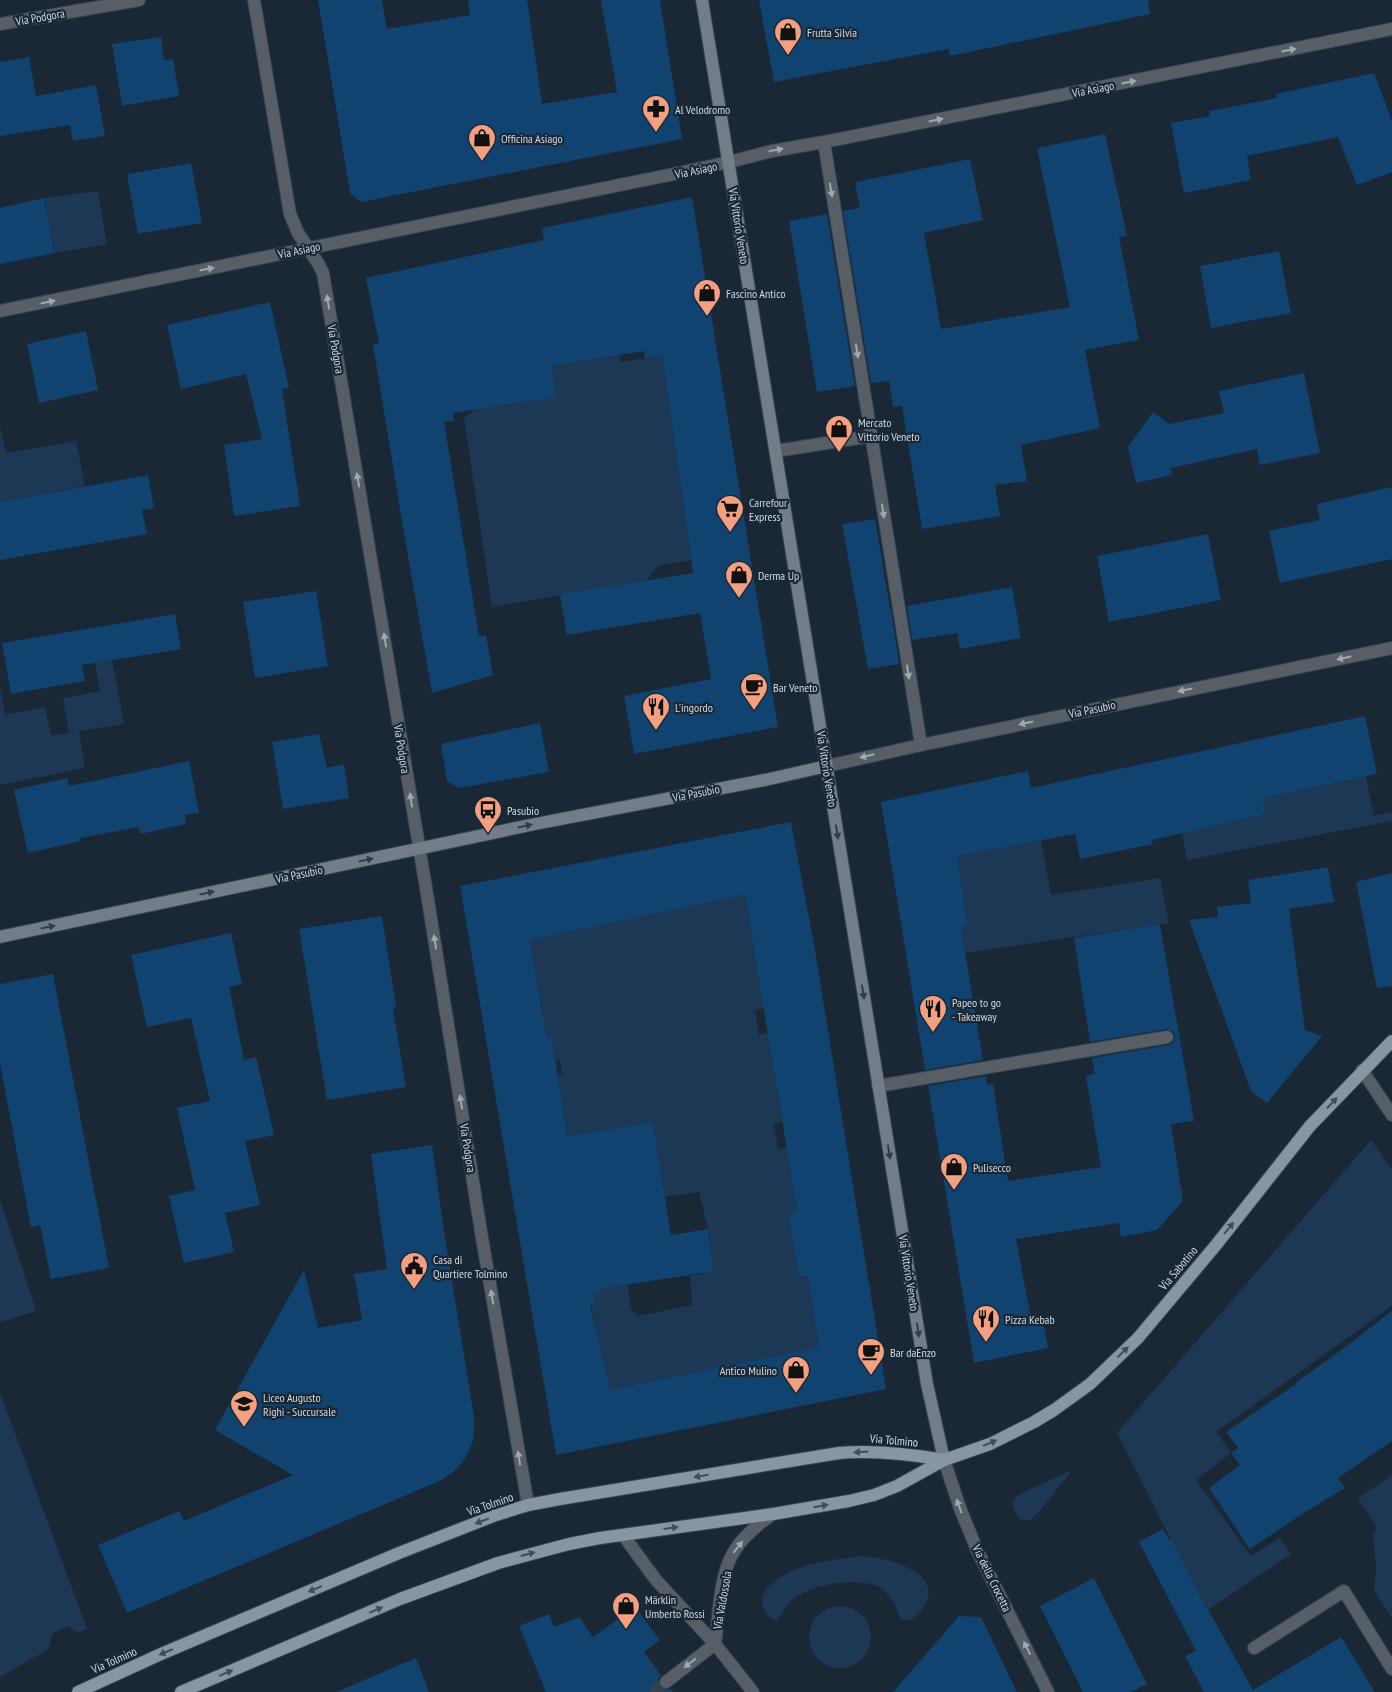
<svg xmlns="http://www.w3.org/2000/svg" width="1392" height="1692" font-family="'PT Sans Narrow',sans-serif">
  <rect width="100%" height="100%" fill="#1a2734"/>
  <g fill="#1c3855">
    <polygon points="98,191 107,244 55,253 44,198"/>
    <polygon points="619,355 620,362 662,356 691,560 658,566 647,580 492,607 464,417 551,366"/>
    <polygon points="0,426 6,453 76,441 85,486 0,502"/>
    <polygon points="111,654 124,724 79,731 85,768 0,785 0,687 5,715 45,707 51,735 69,733 63,698 100,691 94,658"/>
    <polygon points="1289,765 1295,791 1366,776 1374,816 1392,812 1392,821 1187,860 1182,833 1265,814 1257,773"/>
    <polygon points="1041,840 1051,895 1160,878 1169,923 965,953 961,927 968,924 957,856"/>
    <polygon points="745,895 764,1008 755,1010 759,1035 768,1033 782,1122 774,1124 778,1149 787,1148 797,1211 788,1214 799,1276 808,1276 817,1331 844,1342 599,1393 597,1336 591,1305 596,1305 594,1293 600,1292 597,1272 619,1228 631,1309 638,1316 692,1305 690,1276 714,1271 708,1229 699,1192 665,1197 653,1122 567,1136 557,1075 562,1074 560,1060 556,1061 552,1038 547,1038 530,939 568,932"/>
    <polygon points="1371,1140 1392,1170 1392,1306 1216,1432 1231,1453 1196,1480 1251,1556 1280,1538 1291,1554 1208,1610 1191,1579 1117,1433"/>
    <polygon points="0,1199 36,1311 0,1322"/>
    <polygon points="0,1392 87,1629 78,1633 67,1626 52,1634 49,1649 0,1677"/>
    <polygon points="1072,1470 1040,1511 1029,1521 1020,1519 1013,1509 1013,1500 1018,1495"/>
    <polygon points="1392,1475 1392,1618 1374,1590 1376,1568 1373,1534 1377,1527 1358,1498"/>
    <path d="M 859,1556 C 880,1556 943,1570 926,1603 C 923,1609 917,1616 911,1619 C 907,1621 903,1621 900,1618 C 898,1615 898,1610 896,1607 C 893,1601 888,1594 882,1589 C 861,1575 811,1584 792,1600 C 786,1605 784,1614 776,1620 C 770,1619 765,1613 763,1607 C 759,1597 765,1590 772,1584 C 797,1562 828,1561 859,1556 Z"/>
    <circle cx="840" cy="1637" r="31"/>
  </g>
  <g fill="#114371" fill-rule="evenodd">
    <polygon points="318,0 382,0 387,29 470,15 468,0 527,0 542,104 617,92 601,0 660,0 682,139 361,202 350,193"/>
    <polygon points="759,0 1148,0 1150,14 950,56 948,49 774,82"/>
    <polygon points="161,37 164,60 173,59 179,96 122,106 112,44"/>
    <polygon points="29,57 36,96 96,85 105,136 73,141 70,125 0,136 0,62"/>
    <polygon points="1374,73 1392,121 1392,172 1357,185 1338,137 1247,156 1251,180 1184,193 1171,123 1210,116 1209,111 1277,98 1276,94"/>
    <polygon points="1105,134 1127,236 1119,237 1139,340 1085,350 1100,428 1021,445 1027,481 995,485 1000,516 922,529 902,406 893,407 889,381 871,383 843,211 860,208 855,182 970,159 983,220 924,233 941,329 1070,307 1037,148"/>
    <polygon points="191,163 202,223 138,234 127,174"/>
    <polygon points="692,197 778,727 634,754 624,696 711,679 700,613 567,635 560,594 693,573 662,356 645,358 644,351 551,366 556,397 453,413 454,421 444,422 479,636 486,635 493,675 432,693 402,522 373,344 379,343 366,278 544,240 542,228"/>
    <polygon points="44,198 55,253 0,264 0,208"/>
    <polygon points="827,214 855,386 817,392 789,221"/>
    <polygon points="1279,251 1291,313 1211,328 1200,266"/>
    <polygon points="270,302 289,388 282,389 300,506 234,516 224,445 262,439 246,374 181,389 167,325"/>
    <polygon points="86,331 98,390 39,403 27,344"/>
    <polygon points="1304,373 1320,453 1260,465 1257,449 1171,468 1172,475 1136,483 1128,447 1153,412 1169,424 1224,413 1219,391"/>
    <polygon points="148,475 154,508 142,510 147,534 0,560 0,502"/>
    <polygon points="1392,487 1392,559 1280,583 1269,531 1320,520 1317,504"/>
    <polygon points="875,519 890,609 891,609 899,664 868,669 842,524"/>
    <polygon points="1208,534 1221,600 1109,622 1097,556"/>
    <polygon points="1012,587 1021,638 960,649 957,633 912,640 907,606"/>
    <polygon points="316,591 328,666 255,678 243,602"/>
    <polygon points="175,614 181,649 82,665 85,681 11,694 2,643"/>
    <polygon points="1365,716 1377,774 1262,798 1266,814 1152,840 1153,844 1080,859 1075,834 957,856 968,925 961,927 983,1060 925,1070 881,802 1028,771 1031,788"/>
    <polygon points="540,723 549,772 459,788 447,781 441,744"/>
    <polygon points="319,734 327,768 344,764 349,798 283,809 272,742"/>
    <polygon points="189,761 199,813 185,815 186,824 140,834 139,827 80,838 81,841 28,853 14,790 67,778 69,786"/>
    <path d="M 791,822 L 815,950 L 886,1389 L 556,1455 L 460,886 ZM 745,895 L 797,1211 L 788,1214 L 799,1277 L 808,1276 L 819,1347 L 610,1390 L 590,1305 L 596,1305 L 594,1293 L 600,1292 L 600,1289 L 714,1271 L 708,1229 L 671,1235 L 653,1122 L 567,1136 L 552,1038 L 547,1038 L 530,940 Z"/>
    <polygon points="1328,867 1334,902 1289,909 1305,1030 1322,1036 1267,1103 1251,1091 1189,920 1218,917 1217,907 1251,903 1248,880"/>
    <polygon points="1392,873 1392,986 1377,988 1356,882"/>
    <polygon points="382,916 396,1007 393,1008 406,1087 327,1100 299,929"/>
    <polygon points="1160,924 1194,1121 1171,1124 1183,1201 1157,1230 1121,1237 1119,1223 1016,1239 1031,1319 1042,1317 1048,1348 974,1363 928,1086 986,1076 987,1085 993,1084 1008,1181 1101,1167 1086,1076 1095,1074 1092,1058 1168,1045 1173,1043 1175,1036 1173,1031 1166,1029 1090,1042 1074,938"/>
    <polygon points="231,933 242,984 229,987 244,1060 256,1057 274,1135 245,1141 260,1205 225,1213 234,1252 184,1263 169,1196 195,1190 177,1108 210,1101 191,1018 147,1027 131,955"/>
    <polygon points="53,974 109,1268 51,1279 40,1225 31,1227 0,1064 0,984"/>
    <polygon points="432,1145 444,1231 474,1416 474,1432 473,1441 469,1450 463,1462 453,1472 442,1480 127,1613 98,1545 179,1511 184,1521 293,1475 215,1430 304,1270 318,1328 362,1320 354,1274 387,1269 371,1154"/>
    <polygon points="1392,1311 1392,1441 1338,1478 1345,1488 1302,1514 1250,1549 1209,1488 1240,1465 1231,1453 1238,1448 1226,1432 1296,1384 1295,1383 1336,1354"/>
    <polygon points="1163,1529 1169,1540 1171,1539 1191,1579 1253,1690 1341,1637 1375,1692 1204,1692 1185,1656 1196,1651 1139,1542"/>
    <polygon points="1094,1578 1147,1684 1130,1692 1083,1692 1040,1606"/>
    <polygon points="635,1607 660,1640 644,1652 661,1675 658,1679 659,1687 663,1690 671,1689 673,1692 546,1692 519,1626 549,1614 554,1627 579,1617 593,1637"/>
    <polygon points="959,1616 981,1617 1017,1692 893,1692"/>
    <polygon points="416,1658 429,1692 336,1692"/>
  </g>
  <g fill="none" stroke-linecap="round" stroke-linejoin="round">
    <polyline stroke="#35424e" stroke-width="12" stroke-dasharray="12 6" stroke-linecap="butt" points="652,1692 666,1682"/>
    <defs>
      <g id="lane">
        <polyline points="0,24 139,0"/>
        <polyline points="824,142 921,745"/>
        <polyline points="674,174 729,162"/>
        <polyline points="776,451 871,436"/>
        <polyline points="878,1086 1167,1037"/>
        <polyline points="1254,1648 1344,1591 1392,1669"/>
      </g>
      <g id="street">
        <polyline points="254,0 290,214 298,233 318,263 323,273 427,894 482,1238 528,1505"/>
        <polyline points="729,162 772,151 824,142 1392,29"/>
        <polyline points="0,311 674,174"/>
        <polyline points="827,766 921,745 1392,648"/>
        <polyline points="1362,1070 1392,1115"/>
        <polyline points="944,1460 960,1508 977,1550 1048,1692"/>
        <polyline points="623,1535 656,1580 715,1644 753,1692"/>
        <path d="M 715,1644 C 719,1617 719,1579 732,1555 C 741,1538 758,1524 773,1514"/>
        <polyline points="666,1682 715,1644"/>
      </g>
      <g id="secondary">
        <polyline points="702,0 927,1384 944,1460"/>
        <polyline points="0,937 535,824 765,780 827,766"/>
      </g>
      <g id="primary">
        <path d="M 78,1692 L 161,1654 L 399,1553 L 496,1515 L 528,1505 L 560,1499 L 839,1453 C 875,1450 909,1454 944,1460"/>
        <polyline points="181,1692 400,1599 498,1563 569,1544 600,1538 773,1514 849,1501 874,1495 897,1486 944,1460 990,1444 1034,1422 1054,1410 1090,1384 1138,1338 1216,1245 1310,1126 1392,1041"/>
      </g>
    </defs>
    <use href="#lane" stroke="#374350" stroke-width="14"/>
    <use href="#street" stroke="#374350" stroke-width="14"/>
    <use href="#secondary" stroke="#374350" stroke-width="14"/>
    <use href="#primary" stroke="#374350" stroke-width="14"/>
    <use href="#lane" stroke="#575e65" stroke-width="12"/>
    <use href="#street" stroke="#575e65" stroke-width="12"/>
    <use href="#secondary" stroke="#737d88" stroke-width="12"/>
    <use href="#primary" stroke="#8895a3" stroke-width="12"/>
  </g>
  <defs><path id="oneway-solid" d="M-6-.8H1V-3.2L6.5 0L1 3.2V.8H-6Z" transform="scale(1.25)"/></defs>
  <g fill="#a0a8b0">
    <use href="#oneway-solid" transform="translate(1289 50) rotate(-11)"/>
    <use href="#oneway-solid" transform="translate(1129 82) rotate(-11)"/>
    <use href="#oneway-solid" transform="translate(936 120) rotate(-11)"/>
    <use href="#oneway-solid" transform="translate(776 150) rotate(-10)"/>
    <use href="#oneway-solid" transform="translate(831 190) rotate(81)"/>
    <use href="#oneway-solid" transform="translate(207 269) rotate(-11)"/>
    <use href="#oneway-solid" transform="translate(48 302) rotate(-11)"/>
    <use href="#oneway-solid" transform="translate(328 302) rotate(-100)"/>
    <use href="#oneway-solid" transform="translate(857 351) rotate(81)"/>
    <use href="#oneway-solid" transform="translate(358 480) rotate(-100)"/>
    <use href="#oneway-solid" transform="translate(883 511) rotate(81)"/>
    <use href="#oneway-solid" transform="translate(385 640) rotate(-99)"/>
    <use href="#oneway-solid" transform="translate(1344 658) rotate(168)"/>
    <use href="#oneway-solid" transform="translate(908 672) rotate(81)"/>
    <use href="#oneway-solid" transform="translate(1185 690) rotate(168)"/>
    <use href="#oneway-solid" transform="translate(1026 723) rotate(168)"/>
    <use href="#oneway-solid" transform="translate(867 756) rotate(167)"/>
    <use href="#oneway-solid" transform="translate(411 800) rotate(-99)"/>
    <use href="#oneway-solid" transform="translate(435 942) rotate(-99)"/>
    <use href="#oneway-solid" transform="translate(461 1102) rotate(-99)"/>
    <use href="#oneway-solid" transform="translate(492 1297) rotate(-99)"/>
    <use href="#oneway-solid" transform="translate(519 1458) rotate(-99)"/>
    <use href="#oneway-solid" transform="translate(959 1506) rotate(-110)"/>
    <use href="#oneway-solid" transform="translate(738 1547) rotate(-52)"/>
    <use href="#oneway-solid" transform="translate(1027 1648) rotate(-116)"/>
    <use href="#oneway-solid" transform="translate(690 1663) rotate(143)"/>
  </g>
  <g fill="#303c49">
    <use href="#oneway-solid" transform="translate(525 826) rotate(-12)"/>
    <use href="#oneway-solid" transform="translate(837 832) rotate(81)"/>
    <use href="#oneway-solid" transform="translate(366 860) rotate(-12)"/>
    <use href="#oneway-solid" transform="translate(207 893) rotate(-12)"/>
    <use href="#oneway-solid" transform="translate(48 927) rotate(-12)"/>
    <use href="#oneway-solid" transform="translate(863 992) rotate(81)"/>
    <use href="#oneway-solid" transform="translate(889 1152) rotate(81)"/>
    <use href="#oneway-solid" transform="translate(918 1330) rotate(81)"/>
  </g>
  <g fill="#404e5b">
    <use href="#oneway-solid" transform="translate(1332 1103) rotate(-47)"/>
    <use href="#oneway-solid" transform="translate(1229 1228) rotate(-51)"/>
    <use href="#oneway-solid" transform="translate(1123 1352) rotate(-45)"/>
    <use href="#oneway-solid" transform="translate(990 1443) rotate(-23)"/>
    <use href="#oneway-solid" transform="translate(861 1452) rotate(177)"/>
    <use href="#oneway-solid" transform="translate(701 1476) rotate(171)"/>
    <use href="#oneway-solid" transform="translate(821 1506) rotate(-10)"/>
    <use href="#oneway-solid" transform="translate(482 1521) rotate(159)"/>
    <use href="#oneway-solid" transform="translate(671 1528) rotate(-8)"/>
    <use href="#oneway-solid" transform="translate(528 1554) rotate(-15)"/>
    <use href="#oneway-solid" transform="translate(315 1589) rotate(157)"/>
    <use href="#oneway-solid" transform="translate(376 1610) rotate(-23)"/>
    <use href="#oneway-solid" transform="translate(166 1652) rotate(157)"/>
    <use href="#oneway-solid" transform="translate(226 1673) rotate(-23)"/>
  </g>
  <defs>
    <symbol id="shop-pin" viewBox="-11 -11 22 30"><path d="M0 17L-7.5 6A9.5 9.5 0 1 1 7.5 6Z" fill="#f3a081" stroke="#1a2734"/><path d="M-5-2.5h2.3a2.7 3.5 0 0 1 5.4 0H5L5.5 6h-11ZM-1.5-2.5h3a1.5 2.3 0 0 0-3 0Z" fill="#111"/></symbol>
    <symbol id="pharmacy-pin" viewBox="-11 -11 22 30"><path d="M0 17L-7.5 6A9.5 9.5 0 1 1 7.5 6Z" fill="#f3a081" stroke="#1a2734"/><path d="M-2-6h4v4h4v4h-4v4h-4v-4h-4v-4h4Z" fill="#111"/></symbol>
    <symbol id="supermarket-pin" viewBox="-11 -11 22 30"><path d="M0 17L-7.5 6A9.5 9.5 0 1 1 7.5 6Z" fill="#f3a081" stroke="#1a2734"/><path d="M-6-5.5h2.5l.6 2H6L4.5 2H-2.5L-4.4-4H-6ZM-1.5 3.2a1.3 1.3 0 1 0 .1 0ZM3 3.2a1.3 1.3 0 1 0 .1 0Z" fill="#111"/></symbol>
    <symbol id="cafe-pin" viewBox="-11 -11 22 30"><path d="M0 17L-7.5 6A9.5 9.5 0 1 1 7.5 6Z" fill="#f3a081" stroke="#1a2734"/><path d="M-5.5-4.5H6V0H3Q3 3.5 0 3.5H-2.5Q-5.5 3.5-5.5 0ZM3-3.2v2h1.7v-2ZM-6 4.5H4V6H-6Z" fill="#111"/></symbol>
    <symbol id="restaurant-pin" viewBox="-11 -11 22 30"><path d="M0 17L-7.5 6A9.5 9.5 0 1 1 7.5 6Z" fill="#f3a081" stroke="#1a2734"/><path d="M-5-6h1v4h1v-4h1v4h1v-4h1v5L-1.5 .5V6h-2V.5L-5-1ZM5-6V6H3V1.5H1.5Q1.5-4 5-6Z" fill="#111"/></symbol>
    <symbol id="bus-pin" viewBox="-11 -11 22 30"><path d="M0 17L-7.5 6A9.5 9.5 0 1 1 7.5 6Z" fill="#f3a081" stroke="#1a2734"/><path d="M-5-6H5V4H4V6H2V4H-2V6H-4V4H-5ZM-3.5-4V0h7V-4ZM-3.5 1.2v1.5H-2V1.2ZM2 1.2v1.5H3.5V1.2Z" fill="#111"/></symbol>
    <symbol id="civic-pin" viewBox="-11 -11 22 30"><path d="M0 17L-7.5 6A9.5 9.5 0 1 1 7.5 6Z" fill="#f3a081" stroke="#1a2734"/><path d="M-.6-6.5H3V-4.5H.6V-3L4-1V1h2V6H-6V1h2V-1L-.6-3ZM-1.2 2.5V6h2.4V2.5Z" fill="#111"/></symbol>
    <symbol id="school-pin" viewBox="-11 -11 22 30"><path d="M0 17L-7.5 6A9.5 9.5 0 1 1 7.5 6Z" fill="#f3a081" stroke="#1a2734"/><path d="M0-5L7-2L0 1L-7-2ZM-4 1L0 2.5L4 1V4Q0 6-4 4Z" fill="#111"/></symbol>
  </defs>
  <g fill-rule="evenodd">
    <use href="#shop-pin" x="772" y="16" width="32" height="43"/>
    <use href="#pharmacy-pin" x="640" y="93" width="32" height="43"/>
    <use href="#shop-pin" x="466" y="122" width="32" height="43"/>
    <use href="#shop-pin" x="691" y="277" width="32" height="43"/>
    <use href="#shop-pin" x="823" y="413" width="32" height="43"/>
    <use href="#supermarket-pin" x="714" y="493" width="32" height="43"/>
    <use href="#shop-pin" x="723" y="559" width="32" height="43"/>
    <use href="#cafe-pin" x="738" y="671" width="32" height="43"/>
    <use href="#restaurant-pin" x="640" y="691" width="32" height="43"/>
    <use href="#bus-pin" x="472" y="794" width="32" height="43"/>
    <use href="#restaurant-pin" x="917" y="993" width="32" height="43"/>
    <use href="#shop-pin" x="938" y="1151" width="32" height="43"/>
    <use href="#civic-pin" x="398" y="1250" width="32" height="43"/>
    <use href="#restaurant-pin" x="970" y="1303" width="32" height="43"/>
    <use href="#cafe-pin" x="855" y="1336" width="32" height="43"/>
    <use href="#shop-pin" x="780" y="1354" width="32" height="43"/>
    <use href="#school-pin" x="228" y="1388" width="32" height="43"/>
    <use href="#shop-pin" x="610" y="1590" width="32" height="43"/>
  </g>
  <g text-anchor="middle" dominant-baseline="central" stroke-width="4.5" stroke-linejoin="round" paint-order="stroke">
    <g font-size="12" fill="#d1d9e2" stroke="#1a2734">
      <text transform="translate(40 17) rotate(-10)">Via Podgora</text>
      <text transform="translate(1093 89) rotate(-11)">Via Asiago</text>
      <text transform="translate(696 170) rotate(-12)">Via Asiago</text>
      <text transform="translate(739 226) rotate(81)">Via Vittorio Veneto</text>
      <text transform="translate(299 250) rotate(-12)">Via Asiago</text>
      <text transform="translate(336 349) rotate(80)">Via Podgora</text>
      <text transform="translate(1092 709) rotate(-12)">Via Pasubio</text>
      <text transform="translate(402 749) rotate(81)">Via Podgora</text>
      <text transform="translate(827 769) rotate(81)">Via Vittorio Veneto</text>
      <text transform="translate(696 793) rotate(-11)">Via Pasubio</text>
      <text transform="translate(299 874) rotate(-12)">Via Pasubio</text>
      <text transform="translate(468 1148) rotate(81)">Via Podgora</text>
      <text transform="translate(1178 1268) rotate(-50)">Via Sabotino</text>
      <text transform="translate(909 1273) rotate(81)">Via Vittorio Veneto</text>
      <text transform="translate(894 1440) rotate(5)">Via Tolmino</text>
      <text transform="translate(490 1504) rotate(-19)">Via Tolmino</text>
      <text transform="translate(992 1578) rotate(64)">Via della Crocetta</text>
      <text transform="translate(722 1600) rotate(-80)">Via Valdossola</text>
      <text transform="translate(114 1660) rotate(-24)">Via Tolmino</text>
    </g>
    <g font-size="12" fill="#d1d9e2" stroke="#1a2734" text-anchor="start">
      <text x="807" y="32">Frutta Silvia</text>
      <text x="675" y="109">Al Velodromo</text>
      <text x="501" y="138">Officina Asiago</text>
      <text x="726" y="293">Fascino Antico</text>
      <text x="858" y="422">Mercato<tspan x="858" dy="14">Vittorio Veneto</tspan></text>
      <text x="749" y="502">Carrefour<tspan x="749" dy="14">Express</tspan></text>
      <text x="758" y="575">Derma Up</text>
      <text x="773" y="687">Bar Veneto</text>
      <text x="675" y="707">L'ingordo</text>
      <text x="507" y="810">Pasubio</text>
      <text x="952" y="1002">Papeo to go<tspan x="952" dy="14">- Takeaway</tspan></text>
      <text x="973" y="1167">Pulisecco</text>
      <text x="433" y="1259">Casa di<tspan x="433" dy="14">Quartiere Tolmino</tspan></text>
      <text x="1005" y="1319">Pizza Kebab</text>
      <text x="890" y="1352">Bar daEnzo</text>
      <text x="777" y="1370" text-anchor="end">Antico Mulino</text>
      <text x="263" y="1397">Liceo Augusto<tspan x="263" dy="14">Righi - Succursale</tspan></text>
      <text x="645" y="1599">Märklin<tspan x="645" dy="14">Umberto Rossi</tspan></text>
    </g>
  </g>
</svg>
